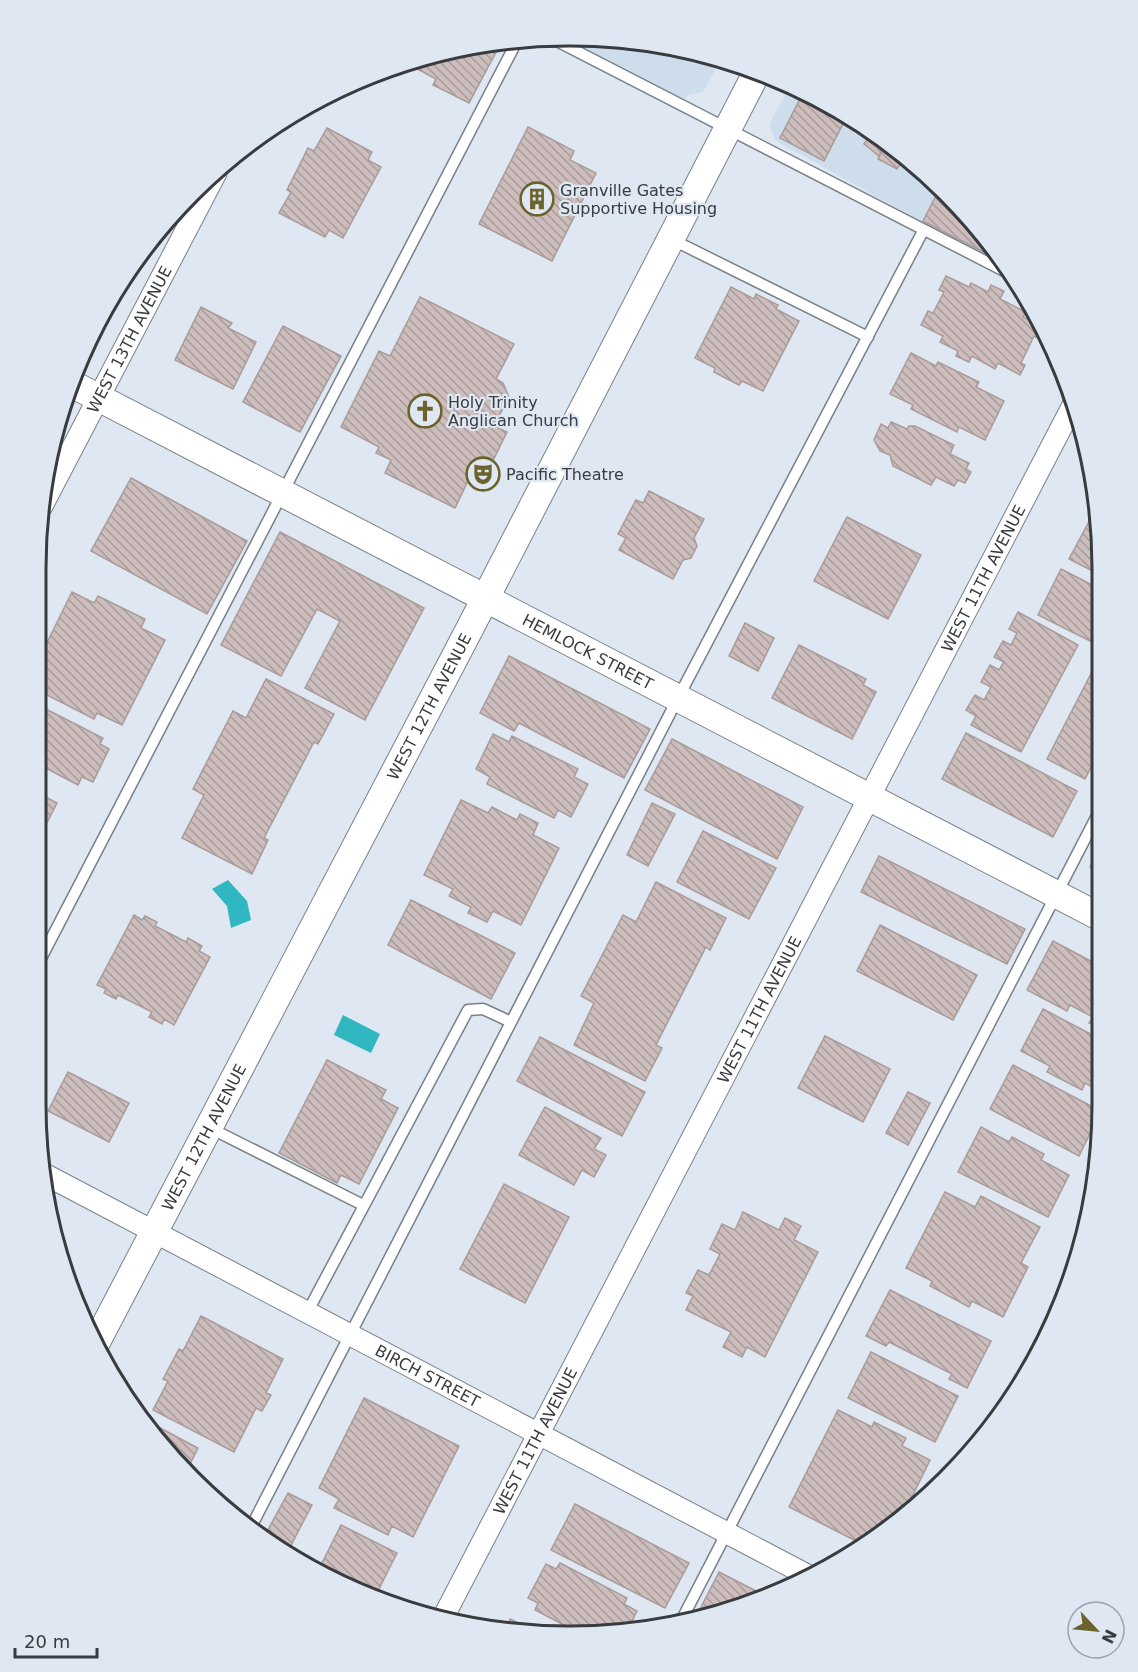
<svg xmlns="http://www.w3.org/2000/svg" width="1138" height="1672" font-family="'DejaVu Sans',sans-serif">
  <defs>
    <pattern id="building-back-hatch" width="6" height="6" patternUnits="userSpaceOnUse" patternTransform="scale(1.5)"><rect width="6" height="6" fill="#cdbebd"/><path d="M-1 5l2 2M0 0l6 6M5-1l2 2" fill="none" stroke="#a79c9b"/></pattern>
  </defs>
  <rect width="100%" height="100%" fill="#dfe8f2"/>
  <g fill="#ceddec">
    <polygon points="569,36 673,46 720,61 703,92 687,95 682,104 551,38"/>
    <polygon points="790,85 865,126 946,192 1011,271 776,141 769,125"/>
  </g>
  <g fill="#30b7bf">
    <polygon points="228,880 247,901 251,920 231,928 227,906 212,889"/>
    <polygon points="343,1015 380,1034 371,1053 334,1035"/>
  </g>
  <g fill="url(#building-back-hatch)" stroke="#a99b9a" stroke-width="1.5">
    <polygon points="501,43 469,103 433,85 436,79 408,64 465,46"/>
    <polygon points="670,46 673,46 710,57 707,64"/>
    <polygon points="803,93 847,116 824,161 780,138"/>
    <polygon points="528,127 574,151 570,160 596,173 552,261 479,224"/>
    <polygon points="327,128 372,152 368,160 381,167 343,238 329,230 325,237 279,213 291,192 287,190 308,148 314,151"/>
    <polygon points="873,133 886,143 879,156 864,144"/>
    <polygon points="886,143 913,165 911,170 900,164 897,169 878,159"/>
    <polygon points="940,188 946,192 1003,262 923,221"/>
    <polygon points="946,276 969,287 971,283 988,292 991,285 1004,291 1000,299 1026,312 1023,317 1040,325 1043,331 1039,339 1034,336 1021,363 1025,365 1020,375 998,363 995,369 972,356 969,362 956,356 958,351 940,342 943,336 921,325 928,311 933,313 944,292 939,290"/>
    <polygon points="731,287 754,299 756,294 778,305 776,309 799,321 763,391 742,381 739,385 714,372 715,368 695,358"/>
    <polygon points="420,297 514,344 496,379 503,383 509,397 494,426 507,432 480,487 468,481 455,508 385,473 391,460 376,453 379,447 341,427 379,351 390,356"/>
    <polygon points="201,307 232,323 228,328 256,342 233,389 175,360"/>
    <polygon points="283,326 341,356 300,432 243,402"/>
    <polygon points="911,353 936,366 938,362 979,382 976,387 1004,401 985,440 959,427 957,432 911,409 913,405 890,394"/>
    <polygon points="891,422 907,429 909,426 915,426 954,445 950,454 969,463 966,469 971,472 965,483 958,480 954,486 936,477 931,485 893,466 890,455 880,451 874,440 881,424 888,428"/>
    <polygon points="131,478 247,541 207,614 91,551"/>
    <polygon points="649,491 704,519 694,538 697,546 691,558 683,560 673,579 619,550 626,538 618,534 636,500 643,503"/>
    <polygon points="1092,516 1097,519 1102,576 1069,559"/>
    <polygon points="847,517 921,555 888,619 814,581"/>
    <polygon points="280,532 424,608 365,720 305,688 340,621 317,609 281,676 221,645"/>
    <polygon points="1061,569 1102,590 1102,647 1038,615"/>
    <polygon points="72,592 94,603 98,596 145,619 141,628 165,640 122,725 97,713 94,719 45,694 49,687 36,681 36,665"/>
    <polygon points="1018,612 1078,645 1021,752 971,725 976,716 966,710 975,695 984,700 991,687 981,682 990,665 999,670 1004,662 994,657 1003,641 1011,645 1017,633 1009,629"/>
    <polygon points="745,623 774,638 758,671 729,656"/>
    <polygon points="799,645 866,679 863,685 876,692 852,739 772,698"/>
    <polygon points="509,656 650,729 624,778 519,723 514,731 480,713"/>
    <polygon points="1097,662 1102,665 1102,746 1085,779 1047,759"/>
    <polygon points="266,679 334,714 318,744 314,742 264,838 268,840 252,874 182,838 204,795 193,789 233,711 246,718"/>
    <polygon points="36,704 103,738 100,744 109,749 93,782 82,777 78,785 36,763"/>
    <polygon points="966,733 1077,791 1053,837 942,779"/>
    <polygon points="493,734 509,742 512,736 578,769 574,777 588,784 571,817 558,810 554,818 487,784 490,777 476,769"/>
    <polygon points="672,739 803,807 777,859 645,790"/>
    <polygon points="36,792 57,803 36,844"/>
    <polygon points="461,800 488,813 492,807 517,820 520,814 538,823 533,835 559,848 521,925 493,911 487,922 468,913 471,907 449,896 453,889 424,875"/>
    <polygon points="652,803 675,814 648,866 627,855"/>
    <polygon points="703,831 776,868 749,919 677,882"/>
    <polygon points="1102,844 1102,874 1090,867"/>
    <polygon points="879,856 1025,929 1007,964 861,892"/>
    <polygon points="656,882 726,918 710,950 706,947 656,1045 662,1048 645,1081 574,1045 594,1003 581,996 623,915 636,922"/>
    <polygon points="411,900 515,953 491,999 388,945"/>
    <polygon points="134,915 142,920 145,916 157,922 155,926 186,942 188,938 202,946 199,951 210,957 174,1025 164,1019 162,1024 149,1017 152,1012 118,995 116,999 104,993 106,989 97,985"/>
    <polygon points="880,925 977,975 953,1020 857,971"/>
    <polygon points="1053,941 1102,967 1102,1029 1089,1023 1093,1017 1070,1005 1067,1011 1027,990"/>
    <polygon points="1043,1009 1102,1040 1102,1092 1085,1083 1082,1090 1047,1072 1050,1066 1021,1051"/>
    <polygon points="825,1036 890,1069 863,1122 798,1088"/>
    <polygon points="540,1037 645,1092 622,1136 517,1081"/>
    <polygon points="327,1060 386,1090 381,1099 398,1108 359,1184 341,1175 337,1183 279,1153"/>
    <polygon points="1013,1065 1101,1111 1079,1156 990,1109"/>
    <polygon points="68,1072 129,1103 109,1142 48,1111"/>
    <polygon points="908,1092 930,1103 908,1145 886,1133"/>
    <polygon points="545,1107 601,1138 594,1149 606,1155 594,1177 582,1170 574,1185 519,1155"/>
    <polygon points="981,1127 1009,1142 1012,1137 1044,1154 1041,1160 1069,1175 1048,1217 958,1172"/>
    <polygon points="504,1184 569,1217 525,1303 460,1269"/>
    <polygon points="945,1192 975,1207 981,1196 1040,1227 1021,1263 1028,1267 1003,1317 972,1301 969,1307 930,1286 932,1281 906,1268"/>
    <polygon points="743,1212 779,1230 785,1218 801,1226 794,1240 818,1252 765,1357 747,1347 742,1357 723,1347 731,1332 686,1310 693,1296 686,1293 698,1270 709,1275 720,1254 710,1249 722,1224 735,1230"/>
    <polygon points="890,1290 991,1341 967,1388 949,1379 952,1374 889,1342 886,1346 866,1336"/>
    <polygon points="201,1316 283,1359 266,1393 271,1395 262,1411 256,1408 234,1452 153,1410 168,1381 163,1379 179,1349 183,1351"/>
    <polygon points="871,1352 958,1396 935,1442 848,1398"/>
    <polygon points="364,1398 459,1446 413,1537 392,1526 388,1535 334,1508 339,1499 319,1488"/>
    <polygon points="838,1410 872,1427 874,1422 906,1438 902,1446 930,1460 905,1511 862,1544 789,1507"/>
    <polygon points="147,1421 198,1448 189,1466"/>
    <polygon points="288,1493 312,1505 288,1551 264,1537"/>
    <polygon points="575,1504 689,1563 665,1608 551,1550"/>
    <polygon points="341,1525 397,1553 376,1595 320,1567"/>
    <polygon points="560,1563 627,1598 624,1604 637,1611 628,1629 577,1632 535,1610 538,1603 528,1598 546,1564 556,1569"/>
    <polygon points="719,1572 760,1593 696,1617"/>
    <polygon points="510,1619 541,1634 506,1628"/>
  </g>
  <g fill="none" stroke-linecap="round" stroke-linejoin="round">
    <defs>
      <g id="service">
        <polyline points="551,38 1014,276"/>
        <polyline points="671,239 868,337"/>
        <polyline points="36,968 517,41"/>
        <polyline points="208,1127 363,1205"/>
        <polyline points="308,1311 468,1010 483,1009 511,1022"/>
        <polyline points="250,1529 678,698 923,231"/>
        <polyline points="680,1623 1102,806"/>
      </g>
      <g id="minor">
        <path id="s1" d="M 42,506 L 216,173"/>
        <path id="s2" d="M 48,1176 L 807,1575"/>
        <path id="s3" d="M 445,1614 L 1073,405"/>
      </g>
      <g id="tertiary">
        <path id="s4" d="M 74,385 L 1102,918"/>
        <path id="s5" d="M 97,1341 L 468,632 L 757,72"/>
      </g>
    </defs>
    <use href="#service" stroke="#788189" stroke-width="13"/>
    <use href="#minor" stroke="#788189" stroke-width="23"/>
    <use href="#tertiary" stroke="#788189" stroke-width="29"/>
    <use href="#service" stroke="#fff" stroke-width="10"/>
    <use href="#minor" stroke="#fff" stroke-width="21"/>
    <use href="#tertiary" stroke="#fff" stroke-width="27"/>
  </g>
  <defs>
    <symbol id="building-ring" viewBox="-11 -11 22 22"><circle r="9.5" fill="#dfe8f2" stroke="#6b622e" stroke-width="1.5"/><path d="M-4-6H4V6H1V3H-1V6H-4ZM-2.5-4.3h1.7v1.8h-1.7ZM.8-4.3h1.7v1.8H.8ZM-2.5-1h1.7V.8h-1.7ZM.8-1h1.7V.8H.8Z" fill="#6b622e"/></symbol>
    <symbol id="church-ring" viewBox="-11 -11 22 22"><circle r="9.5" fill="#dfe8f2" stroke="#6b622e" stroke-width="1.5"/><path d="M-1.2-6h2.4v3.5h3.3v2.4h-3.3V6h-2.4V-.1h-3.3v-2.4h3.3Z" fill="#6b622e"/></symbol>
    <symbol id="theatre-ring" viewBox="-11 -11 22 22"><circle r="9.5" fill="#dfe8f2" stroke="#6b622e" stroke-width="1.5"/><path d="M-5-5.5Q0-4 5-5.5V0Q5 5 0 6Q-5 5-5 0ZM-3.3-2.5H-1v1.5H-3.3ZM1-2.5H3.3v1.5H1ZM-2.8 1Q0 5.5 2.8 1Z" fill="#6b622e"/></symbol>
  </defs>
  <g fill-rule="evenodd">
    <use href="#building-ring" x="518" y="180" width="38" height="38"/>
    <use href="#church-ring" x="406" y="392" width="38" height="38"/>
    <use href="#theatre-ring" x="464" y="455" width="38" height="38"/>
  </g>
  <g text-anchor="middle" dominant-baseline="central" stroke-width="4.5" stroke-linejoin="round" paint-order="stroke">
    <g font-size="16" fill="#383b3f" stroke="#dfe8f2" text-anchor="start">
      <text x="560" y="190">Granville Gates<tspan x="560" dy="18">Supportive Housing</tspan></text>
      <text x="448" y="402">Holy Trinity<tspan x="448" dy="18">Anglican Church</tspan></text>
      <text x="506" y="474">Pacific Theatre</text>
    </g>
    <g font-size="16" fill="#383b3f" stroke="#dfe8f2">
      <text stroke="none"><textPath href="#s1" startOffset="188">WEST 13TH AVENUE</textPath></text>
      <text stroke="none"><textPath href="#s3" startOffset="1167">WEST 11TH AVENUE</textPath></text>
      <text stroke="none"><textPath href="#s4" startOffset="579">HEMLOCK STREET</textPath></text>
      <text stroke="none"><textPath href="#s5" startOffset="716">WEST 12TH AVENUE</textPath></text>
      <text stroke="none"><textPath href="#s3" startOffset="681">WEST 11TH AVENUE</textPath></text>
      <text stroke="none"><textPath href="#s5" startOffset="230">WEST 12TH AVENUE</textPath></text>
      <text stroke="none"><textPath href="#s2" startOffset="429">BIRCH STREET</textPath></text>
      <text stroke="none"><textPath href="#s3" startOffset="195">WEST 11TH AVENUE</textPath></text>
    </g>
  </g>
  <path d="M0 0H1138V1672H0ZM568 46H570A522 522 0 0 1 1092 568V1104A522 522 0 0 1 570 1626H568A522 522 0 0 1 46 1104V568A522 522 0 0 1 568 46Z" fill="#dfe8f2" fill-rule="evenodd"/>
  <path fill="none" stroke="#383b3f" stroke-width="3" d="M568 46H570A522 522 0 0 1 1092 568V1104A522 522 0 0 1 570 1626H568A522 522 0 0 1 46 1104V568A522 522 0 0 1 568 46Z"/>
  <g transform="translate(1096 1630) rotate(116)"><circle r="28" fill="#dfe8f2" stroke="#9ca3aa" stroke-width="1.5"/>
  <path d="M0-4.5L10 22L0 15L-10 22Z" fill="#6b622e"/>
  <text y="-9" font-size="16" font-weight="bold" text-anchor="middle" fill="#383b3f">N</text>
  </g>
  <path d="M15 1648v9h82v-9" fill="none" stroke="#383b3f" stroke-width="3"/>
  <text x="24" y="1648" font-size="18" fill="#383b3f" stroke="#dfe8f2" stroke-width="4.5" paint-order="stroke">20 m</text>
</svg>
